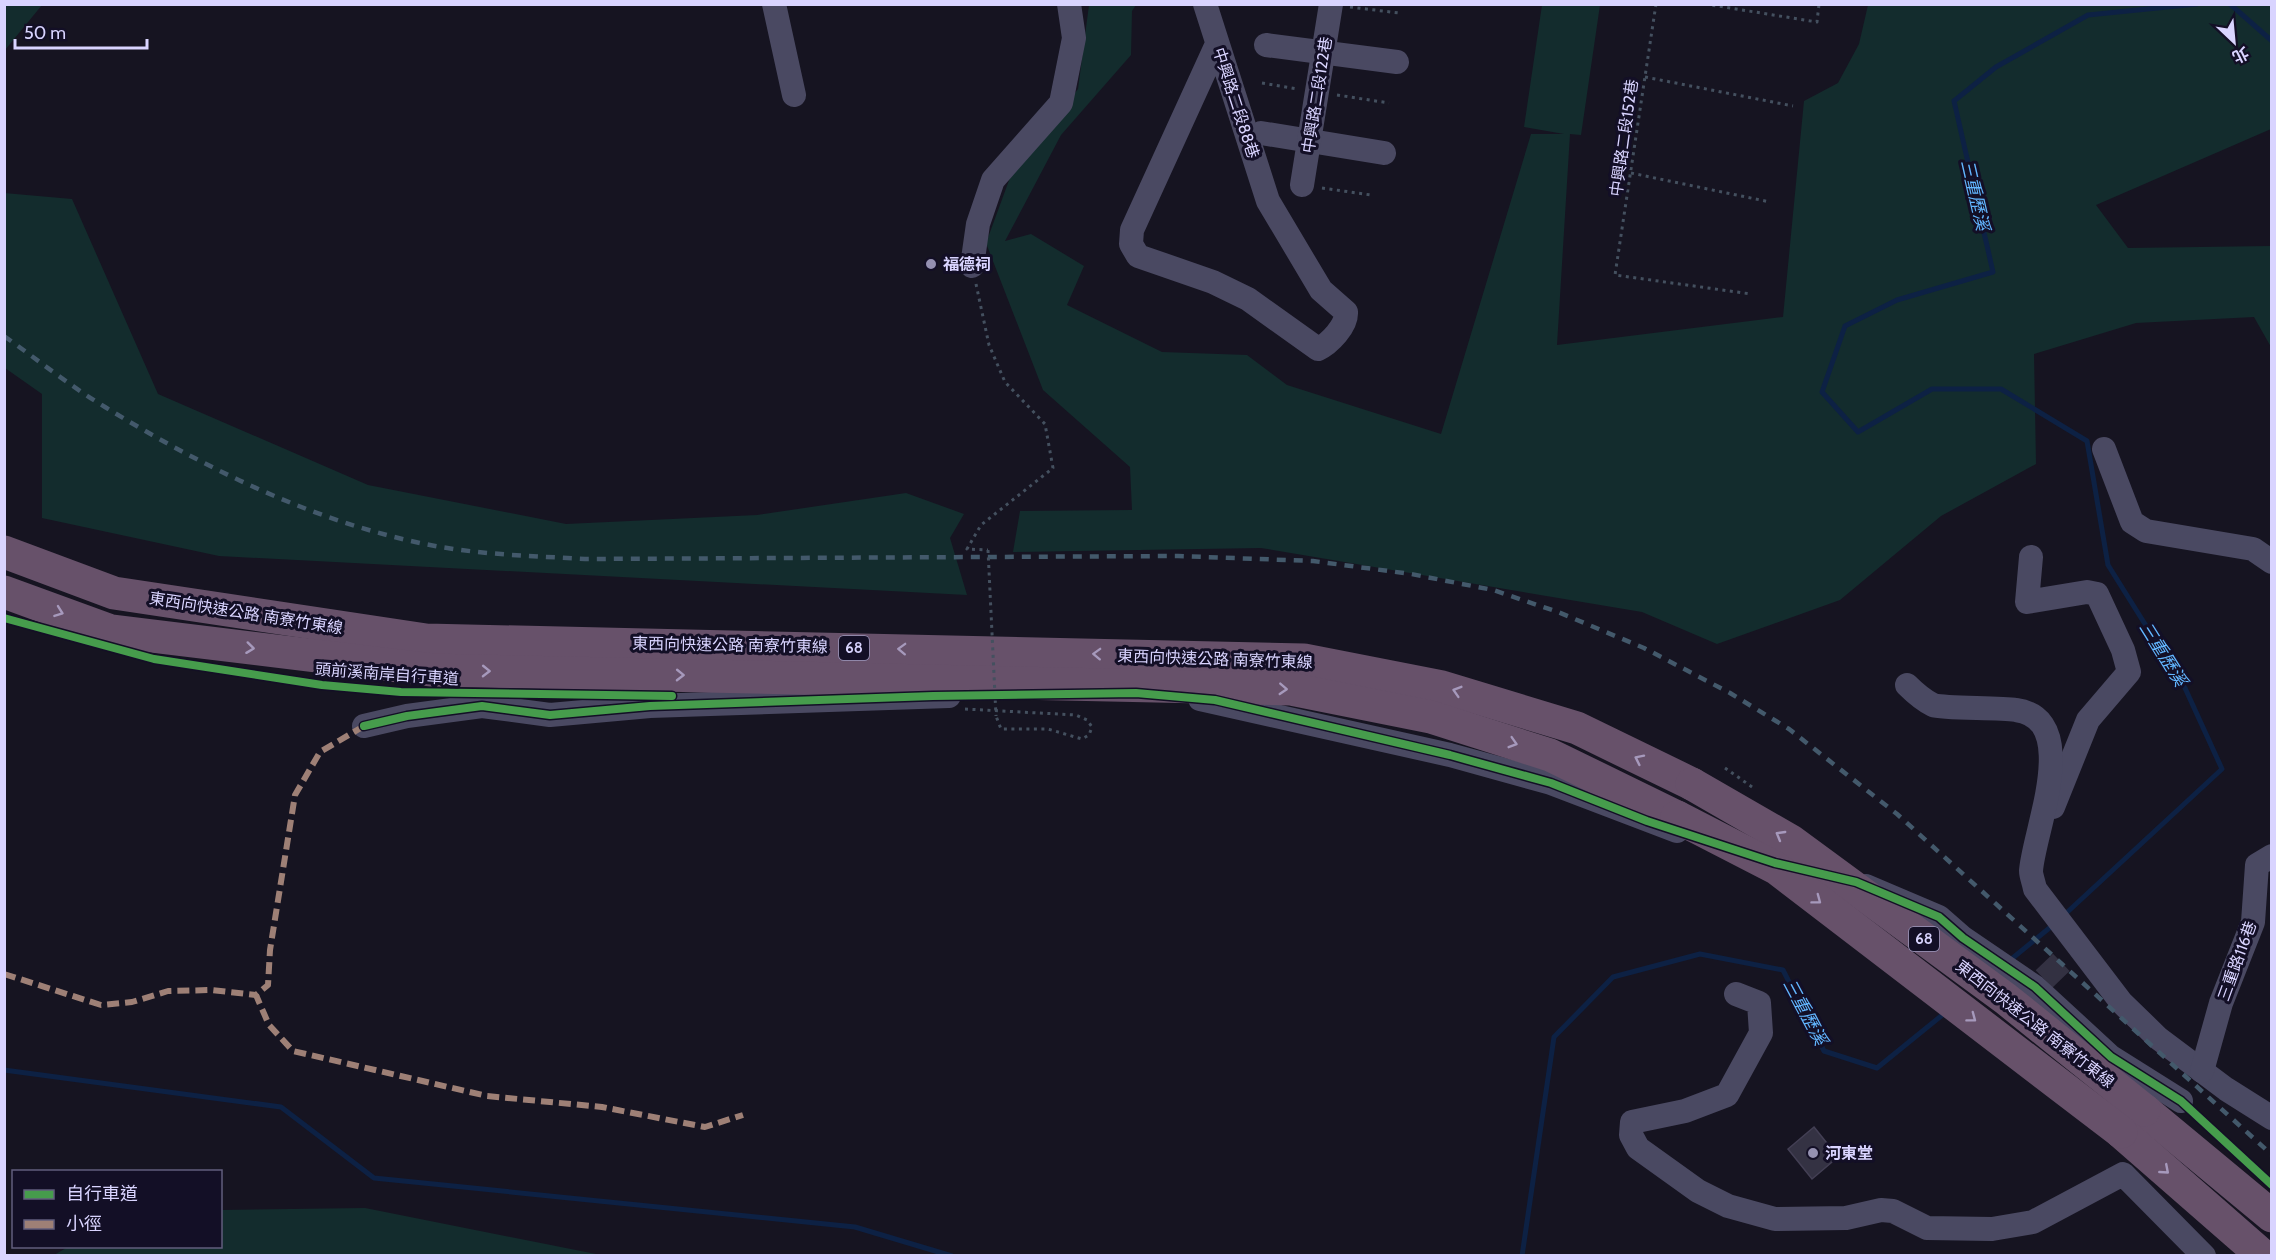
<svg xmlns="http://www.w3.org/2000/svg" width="2276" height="1260" font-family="Cabin,'Noto Sans TC',sans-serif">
  <rect width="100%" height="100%" fill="#161421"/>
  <g fill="#132c2d">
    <polygon points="5,4 42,5 5,50 4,5"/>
    <polygon points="1089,5 1136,5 1132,11 1131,55 1061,135 1005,241 1031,234 1084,266 1067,305 1162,352 1247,355 1287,385 1441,434 1531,134 1564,134 1524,127 1542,5 1600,5 1581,135 1570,134 1557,345 1783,317 1804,101 1838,83 1859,44 1868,5 2271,5 2271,129 2096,205 2128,248 2271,246 2271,347 2254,317 2136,323 2034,354 2036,464 1941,516 1840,600 1717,644 1642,612 1261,548 1013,552 1020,511 1132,510 1130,467 1043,390 986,243 1011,175 1078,89"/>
    <polygon points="4,193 72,199 158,394 368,485 566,524 757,515 906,493 964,514 950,538 967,595 219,556 42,518 42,394 5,368"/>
    <polygon points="365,1208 601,1255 54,1255 68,1247 220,1246 221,1210"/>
  </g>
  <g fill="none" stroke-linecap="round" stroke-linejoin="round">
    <g stroke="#0d2144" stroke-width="5">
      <polyline points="2230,4 2272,41"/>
      <polyline points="2062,917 2222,769 2185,688 2108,565 2087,441 2001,389 1932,389 1858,432 1822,392 1845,326 1897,300 1993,272 1954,101 1996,67 2088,15 2197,4"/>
      <polyline points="2009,961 2053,925"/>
      <polyline points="4,1070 281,1107 374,1178 855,1227 952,1256"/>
      <polyline points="1522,1256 1554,1037 1613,977 1700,954 1783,970 1824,1051 1877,1068 1946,1012"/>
    </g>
  </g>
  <polygon fill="#343243" stroke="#433f54" stroke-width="1.5" points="1814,1127 1838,1157 1812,1179 1788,1149"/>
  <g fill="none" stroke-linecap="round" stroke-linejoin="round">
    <polyline stroke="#333142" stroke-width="24" stroke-dasharray="24 12" stroke-linecap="butt" points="2044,979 2069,955"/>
    <g stroke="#44505f" stroke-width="3" stroke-dasharray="3 4.5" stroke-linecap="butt">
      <polyline points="1656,4 1615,275 1751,294"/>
      <polyline points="1705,4 1817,22 1819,4"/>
      <polyline points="1350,7 1399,13"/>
      <polyline points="1645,77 1793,106"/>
      <polyline points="1262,83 1298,89"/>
      <polyline points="1337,95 1389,103"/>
      <polyline points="1631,173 1770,202"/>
      <polyline points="1322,188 1371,195"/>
      <polyline points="945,264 953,260"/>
      <polyline points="976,284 989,345 1005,382 1045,424 1053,468 981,525 967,549 988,550"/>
      <polyline points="965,709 1076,715 1087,720 1092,727 1089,735 1082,739 1048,729 1001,729 996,716"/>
      <polyline points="1725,768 1755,789"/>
    </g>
    <g stroke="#4a4962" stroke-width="24">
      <polyline points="774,4 794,95"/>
      <path d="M 1205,4 L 1268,201 L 1321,290 L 1346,312 C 1347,326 1329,344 1318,349 L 1248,299 L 1213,282 L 1138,256 L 1131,244 L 1132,230 L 1217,44"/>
      <polyline points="1266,45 1397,62"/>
      <polyline points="1261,133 1384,153"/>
      <polyline points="1302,185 1331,4"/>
      <polyline points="972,266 978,224 993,180 1061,103 1074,38 1069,4"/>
      <polyline points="2104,449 2132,522 2146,531 2253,549 2272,562"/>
      <polyline points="2031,557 2027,602 2087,592 2097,594 2123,650 2129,672 2088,720 2053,807"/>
      <path d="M 1907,685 C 1915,693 1923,700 1933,705 C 1945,709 1998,707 2016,710 C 2083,719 2033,833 2031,871 C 2031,876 2034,883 2035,889 L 2121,1002 L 2158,1038 L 2226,1089 L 2272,1118"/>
      <polyline points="1200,699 1450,755 1551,783 1677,831"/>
      <polyline points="364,726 407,716 482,706 550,715 650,706 949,696"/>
      <polyline points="1866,886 1939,917 1963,938 2035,987 2111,1057 2181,1101"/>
      <polyline points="1736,994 1759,1003 1761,1033 1727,1095 1685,1111 1632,1122 1631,1135 1638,1148 1698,1191 1728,1206 1775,1219 1846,1218 1881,1210 1893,1211 1927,1228 1992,1229 2033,1222 2123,1174 2204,1256"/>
      <polyline points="2202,1071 2221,1003 2253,922 2257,865 2272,856"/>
    </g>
    <g stroke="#67516a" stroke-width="33">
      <polyline points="4,552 114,593 426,640 1304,660 1442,687 1577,728 1692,784"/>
      <polyline points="4,592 111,631 432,670 1291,689 1431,717 1550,755 1677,817"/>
      <polyline points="2144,1110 2272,1216"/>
      <polyline points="2121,1132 2263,1256"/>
    </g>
    <path stroke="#43596b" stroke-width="4.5" stroke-dasharray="9 8" stroke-linecap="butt" d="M 4,336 C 38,360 70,386 105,407 C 206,469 318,524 435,546 C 485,555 535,556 585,559 L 1178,556 L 1313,561 L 1411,574 L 1493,590 L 1558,612 L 1644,648 L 1730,693 L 1789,729 L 1897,814 L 2272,1155"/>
    <polyline stroke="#44505f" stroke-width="3" stroke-dasharray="3 4.5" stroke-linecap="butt" points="988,550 996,716"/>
    <g stroke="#67516a" stroke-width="33">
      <polyline points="1692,784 1791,841 2006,999 2144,1110"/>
      <polyline points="1677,817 1776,868 2121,1132"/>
    </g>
    <g stroke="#9e8076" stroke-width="6" stroke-dasharray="12 6" stroke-linecap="butt">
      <polyline points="364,726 320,752 295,795 270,950 268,985 256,995 269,1025 293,1051 487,1096 602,1107 705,1127 743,1115"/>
      <polyline points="4,974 101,1005 132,1002 168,991 212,990 256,995"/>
    </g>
    <defs>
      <g id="cycleway">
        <polyline points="4,618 154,659 322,685 401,692 672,696"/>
        <polyline points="364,726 407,716 482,706 550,715 650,706 933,696 1136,693 1215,700 1450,755 1551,783 1647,821 1775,863 1856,882 1939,917 1963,938 2035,987 2111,1057 2181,1101 2272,1185"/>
      </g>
    </defs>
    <use href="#cycleway" stroke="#130f26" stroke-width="11"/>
    <use href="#cycleway" stroke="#469c4c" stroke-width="8"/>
  </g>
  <defs><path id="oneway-chevron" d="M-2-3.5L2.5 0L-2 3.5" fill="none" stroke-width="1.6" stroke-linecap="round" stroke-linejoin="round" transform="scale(1.5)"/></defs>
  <g stroke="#a699bc">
    <use href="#oneway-chevron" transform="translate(59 612) rotate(20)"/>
    <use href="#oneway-chevron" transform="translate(250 648) rotate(7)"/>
    <use href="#oneway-chevron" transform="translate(902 649) rotate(-178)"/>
    <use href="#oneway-chevron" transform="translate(1097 654) rotate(-178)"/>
    <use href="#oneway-chevron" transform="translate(486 671) rotate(1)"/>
    <use href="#oneway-chevron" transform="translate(680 675) rotate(1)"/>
    <use href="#oneway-chevron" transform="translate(1283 689) rotate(3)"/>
    <use href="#oneway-chevron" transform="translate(1457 691) rotate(-163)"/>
    <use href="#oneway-chevron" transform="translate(1513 743) rotate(17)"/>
    <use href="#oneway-chevron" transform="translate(1639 759) rotate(-154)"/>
    <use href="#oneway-chevron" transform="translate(1780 835) rotate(-150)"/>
    <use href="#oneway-chevron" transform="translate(1817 900) rotate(37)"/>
    <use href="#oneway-chevron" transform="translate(1972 1018) rotate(37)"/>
    <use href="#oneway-chevron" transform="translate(2165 1170) rotate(41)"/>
  </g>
  <g fill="#9591b1" stroke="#130f26" stroke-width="2">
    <circle cx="931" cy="264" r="6"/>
    <circle cx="1813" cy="1153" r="6"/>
  </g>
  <g text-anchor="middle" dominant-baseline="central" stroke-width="6" stroke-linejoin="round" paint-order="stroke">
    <g fill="#130f26" stroke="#9e99be" stroke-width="1.5">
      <rect x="839" y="636" width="30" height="24" rx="4.5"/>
      <rect x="1909" y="927" width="30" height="24" rx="4.5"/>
    </g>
    <g font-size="15" font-weight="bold" fill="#d9d4ff">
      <text x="854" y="648">68</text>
      <text x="1924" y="939">68</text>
    </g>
    <g font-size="16" fill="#d9d4ff" stroke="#130f26">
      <text transform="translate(1317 95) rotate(-81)">中興路二段122巷</text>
      <text transform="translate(1236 103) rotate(72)">中興路二段88巷</text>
      <text transform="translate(1624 138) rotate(-82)">中興路二段152巷</text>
      <text transform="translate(246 613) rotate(9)">東西向快速公路 南寮竹東線</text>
      <text transform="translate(730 645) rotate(1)">東西向快速公路 南寮竹東線</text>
      <text transform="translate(1215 659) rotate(2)">東西向快速公路 南寮竹東線</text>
      <text transform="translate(387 674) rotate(4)">頭前溪南岸自行車道</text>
      <text transform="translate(2237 961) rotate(-70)">三重路116巷</text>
      <text transform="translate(2035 1024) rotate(38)">東西向快速公路 南寮竹東線</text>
    </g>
    <g font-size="16" font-weight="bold" fill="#d9d4ff" stroke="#130f26" text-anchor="start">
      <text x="943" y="264">福德祠</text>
      <text x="1825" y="1153">河東堂</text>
    </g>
    <g font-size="18" font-style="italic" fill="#62b6ff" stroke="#130f26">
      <text transform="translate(1975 195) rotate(77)">三重歷溪</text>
      <text transform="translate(2163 654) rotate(58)">三重歷溪</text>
      <text transform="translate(1805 1012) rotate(62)">三重歷溪</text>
    </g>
  </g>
  <rect width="2276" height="1260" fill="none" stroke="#d9d4ff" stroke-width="12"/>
  <rect x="12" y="1170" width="210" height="78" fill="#130f26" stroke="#625e7d" stroke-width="1.5"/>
  <rect x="24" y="1190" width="30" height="9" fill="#469c4c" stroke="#625e7d" stroke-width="1.5"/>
  <text x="66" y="1200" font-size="18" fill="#d9d4ff">自行車道</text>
  <rect x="24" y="1220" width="30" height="9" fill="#9e8076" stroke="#625e7d" stroke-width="1.5"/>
  <text x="66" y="1230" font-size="18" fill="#d9d4ff">小徑</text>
  <g transform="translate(2234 42) rotate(154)" stroke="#130f26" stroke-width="4.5" paint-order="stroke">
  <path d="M0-4.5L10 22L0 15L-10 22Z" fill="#d9d4ff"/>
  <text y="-9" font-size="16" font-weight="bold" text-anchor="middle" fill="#d9d4ff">北</text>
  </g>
  <path d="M15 39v9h132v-9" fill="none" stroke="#d9d4ff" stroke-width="3"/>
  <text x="24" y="39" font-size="18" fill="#d9d4ff" stroke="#130f26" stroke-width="4.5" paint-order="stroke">50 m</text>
</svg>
